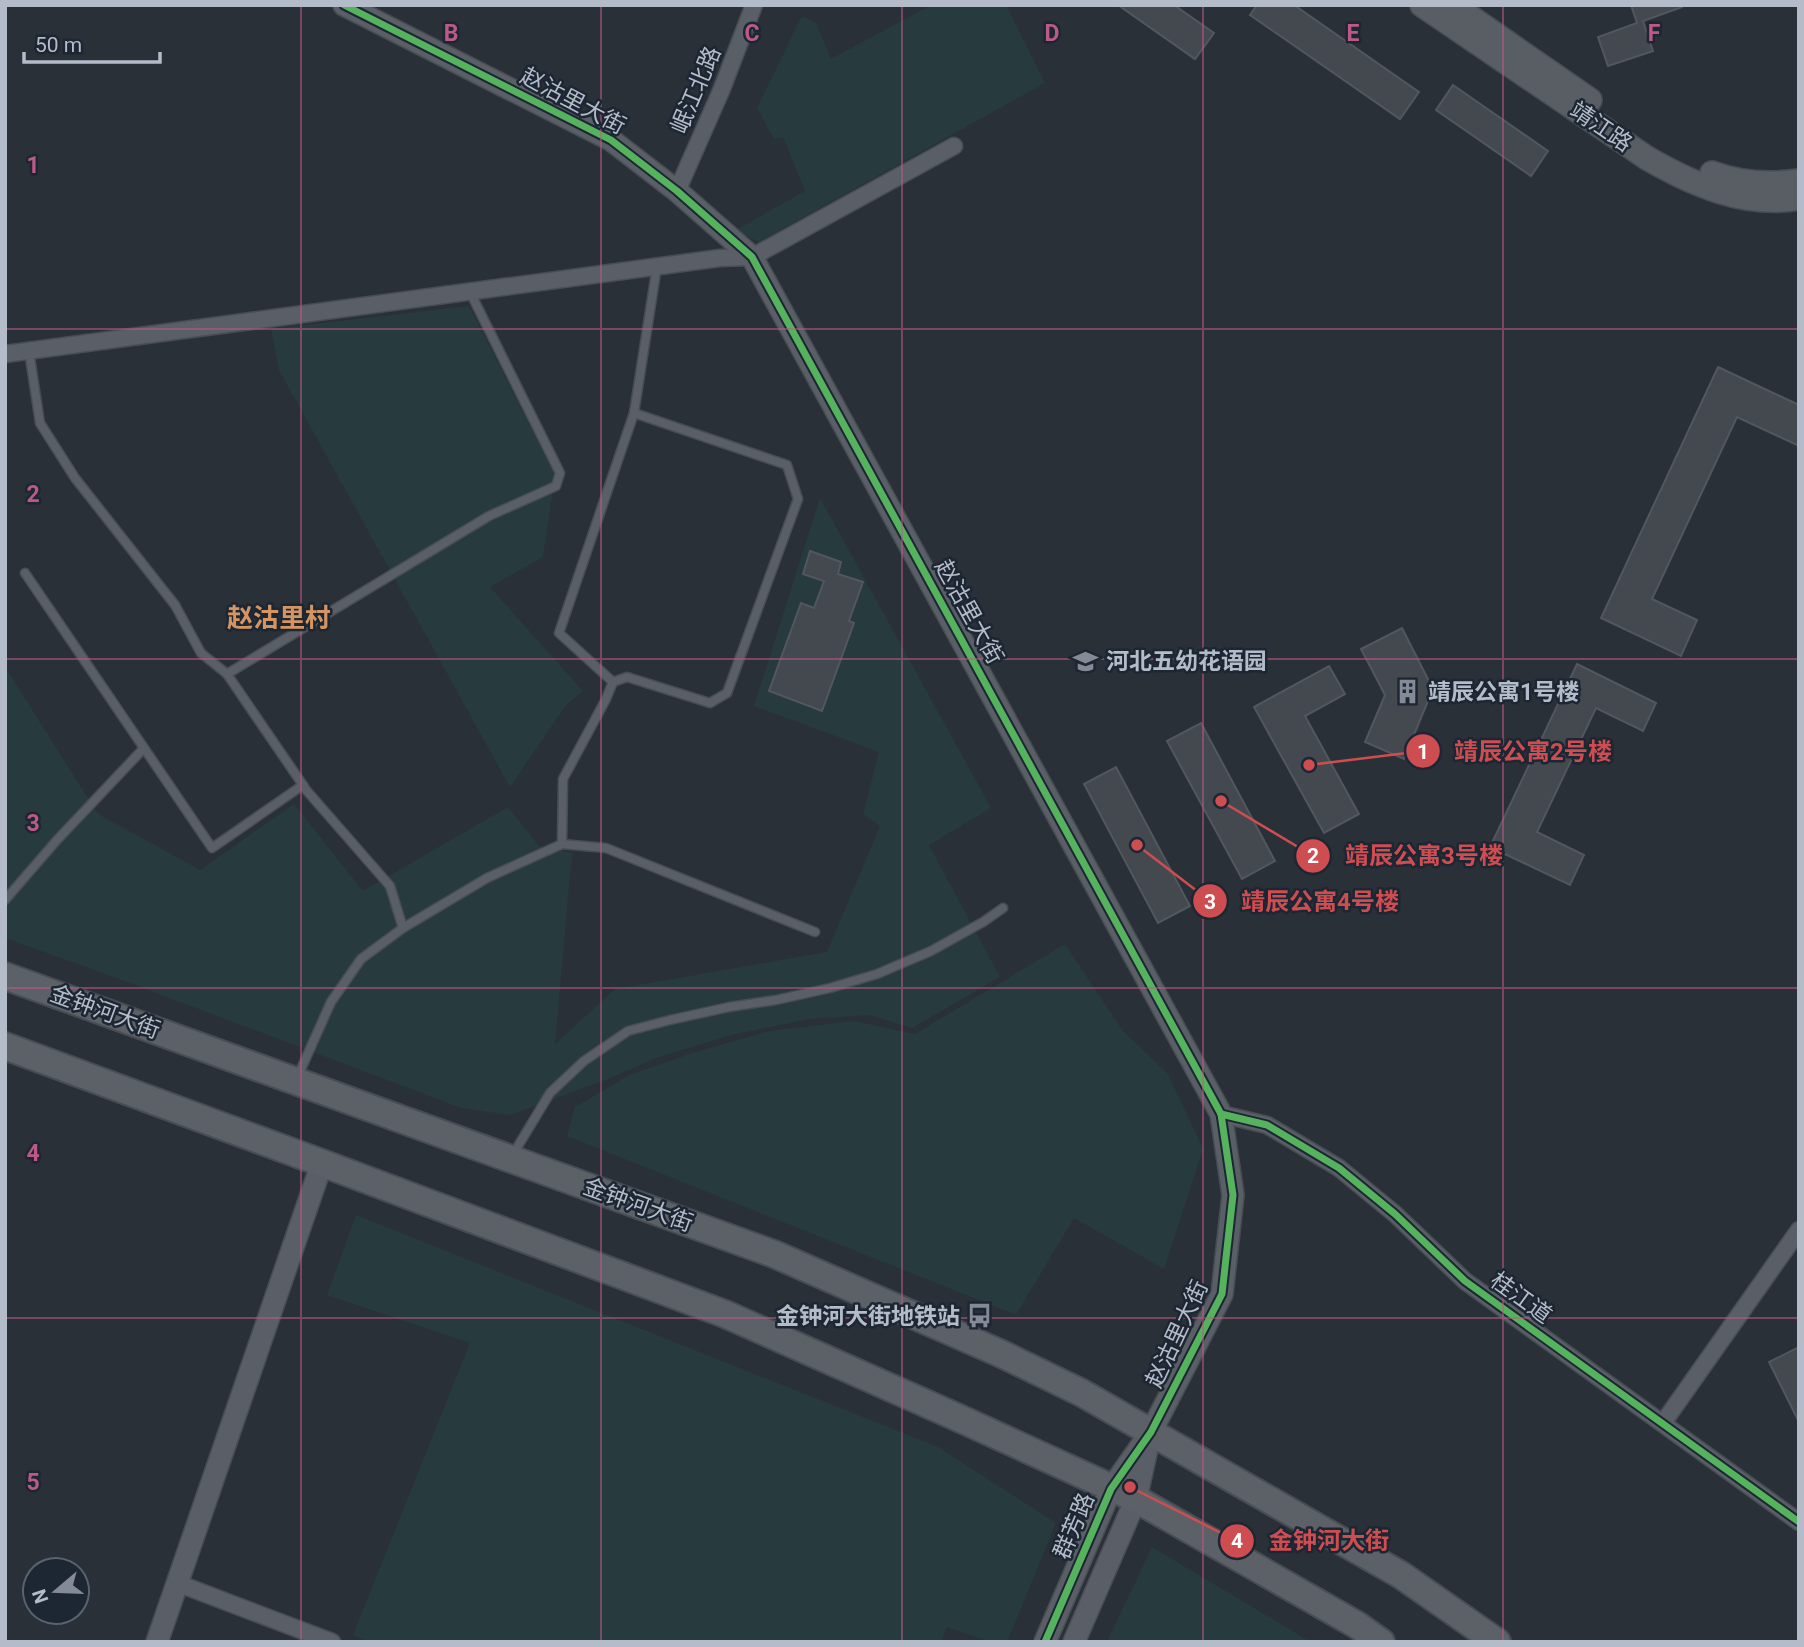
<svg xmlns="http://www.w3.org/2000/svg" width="1804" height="1647" font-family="Roboto,'Noto Sans SC',sans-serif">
  <rect width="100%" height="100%" fill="#2a3038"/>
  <g fill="#273a3e">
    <polygon points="931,5 1006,5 1045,83 759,242 734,231 805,191 783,137 774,139 757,108 802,16 816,23 831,59"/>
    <polygon points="469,306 555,475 543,557 490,587 583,691 566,705 510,787 279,370 271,329"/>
    <polygon points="820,498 991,808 929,845 1000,977 912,1028 870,1015 809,1019 731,1035 656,1058 611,1078 510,1115 461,1108 114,977 5,938 5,667 98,814 200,870 294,804 363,891 508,807 539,846 572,853 555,1044 615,989 827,952 880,826 863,814 879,752 754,706"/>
    <polygon points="1065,944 1123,1031 1168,1074 1203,1149 1164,1269 1074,1218 1016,1315 567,1136 575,1107 630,1075 692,1053 769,1031 854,1021 915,1034"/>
    <polygon points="356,1215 938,1447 1056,1523 1007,1642 990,1642 947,1627 941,1642 369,1642 353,1635 470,1343 327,1295"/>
    <polygon points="1152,1547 1311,1642 1107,1642"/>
  </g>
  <g fill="#444950" stroke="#52575f" stroke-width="2">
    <polygon points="1118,5 1174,5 1214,33 1195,59"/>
    <polygon points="1257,5 1294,5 1419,92 1400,119 1250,15"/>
    <polygon points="1631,5 1682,5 1682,7 1643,21 1653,51 1608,66 1598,37 1637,23"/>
    <polygon points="1453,85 1548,151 1531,176 1436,110"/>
    <polygon points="1718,367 1799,405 1799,446 1737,417 1652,599 1697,620 1681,656 1601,618"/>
    <polygon points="810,551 841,562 838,574 863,582 849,621 854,623 822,711 769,691 801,603 814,608 824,581 803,574"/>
    <polygon points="1402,628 1433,689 1404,759 1365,742 1385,695 1361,649"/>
    <polygon points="1577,664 1656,703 1643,731 1596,708 1537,832 1584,855 1570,885 1490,847"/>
    <polygon points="1329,666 1345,694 1305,716 1359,814 1324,833 1254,707"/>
    <polygon points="1201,723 1275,861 1242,879 1167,741"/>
    <polygon points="1116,767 1190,906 1158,923 1084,784"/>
    <polygon points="1799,1347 1799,1422 1769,1362"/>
  </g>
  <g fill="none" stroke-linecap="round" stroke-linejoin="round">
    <defs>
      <g id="service">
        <polyline points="29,351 40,423 75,478 175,605 201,653 227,674 489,516 556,486 560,473 470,292"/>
        <polyline points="25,573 212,848 303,785"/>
        <polyline points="227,674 307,791 390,886 403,928"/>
        <polyline points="613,682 627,677 710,703 727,693 798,499 787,465 634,413"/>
        <polyline points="562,844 563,779 606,699 613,682 559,633 634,413 657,266"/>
        <polyline points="5,900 57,840 144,748"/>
        <polyline points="297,1078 331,1002 361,959 403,928 487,878 562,844 606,848 815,932"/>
        <polyline points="512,1156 550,1093 584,1061 628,1031 670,1020 729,1007 776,1000 830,988 877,974 931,951 983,922 1003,908"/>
      </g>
      <g id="minor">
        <polyline points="677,191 721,91 754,5"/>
        <polyline points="5,354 720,258 752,257 954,146"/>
        <polyline points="1221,1114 1267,1125 1339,1168 1395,1214 1465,1281 1799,1522"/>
        <polyline points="1663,1423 1799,1230"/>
        <polyline points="177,1583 332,1642"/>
      </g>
      <g id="tertiary">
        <polyline points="344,5 611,140 677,191 752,257 1221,1114 1233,1195 1222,1294 1151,1432 1111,1489 1045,1642"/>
        <polyline points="157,1642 322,1163"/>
        <polyline points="1074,1642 1136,1499 1148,1444"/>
      </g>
      <g id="secondary">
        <path d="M 1422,5 L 1647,158 C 1692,184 1745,208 1799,198"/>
        <polyline points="1453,5 1590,100"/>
        <path d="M 1712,173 C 1739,183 1770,185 1799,181"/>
      </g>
      <g id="primary">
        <polyline points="5,976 774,1254 1004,1355 1082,1393 1401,1575 1497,1642"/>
        <polyline points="5,1046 322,1163 725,1314 961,1419 1136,1499 1357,1625 1381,1642"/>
      </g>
    </defs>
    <use href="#service" stroke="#484c53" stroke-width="11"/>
    <use href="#minor" stroke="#484c53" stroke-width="19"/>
    <use href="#tertiary" stroke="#484c53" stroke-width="24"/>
    <use href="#secondary" stroke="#484c53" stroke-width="26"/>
    <use href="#primary" stroke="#484c55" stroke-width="30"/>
    <use href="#service" stroke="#5a5e66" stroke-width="8"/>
    <use href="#minor" stroke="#5a5e66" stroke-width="16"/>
    <use href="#tertiary" stroke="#5a5e66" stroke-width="21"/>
    <use href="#secondary" stroke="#595d64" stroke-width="23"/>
    <use href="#primary" stroke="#5c6168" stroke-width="26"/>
    <defs>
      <g id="cycleway">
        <polyline points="344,5 611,140 677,191 752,257 1221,1114 1233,1195 1222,1294 1151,1432 1111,1489 1045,1642"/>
        <polyline points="1221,1114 1267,1125 1339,1168 1395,1214 1465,1281 1799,1522"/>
      </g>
    </defs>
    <use href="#cycleway" stroke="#1d2633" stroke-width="11"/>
    <use href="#cycleway" stroke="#56b35d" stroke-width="7"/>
  </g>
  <path fill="none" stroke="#bc5a87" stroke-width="2" stroke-opacity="0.55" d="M 301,5 L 301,1642M 601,5 L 601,1642M 902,5 L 902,1642M 1203,5 L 1203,1642M 1503,5 L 1503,1642M 5,329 L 1799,329M 5,659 L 1799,659M 5,988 L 1799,988M 5,1318 L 1799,1318"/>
  <defs>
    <symbol id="school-bare" viewBox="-9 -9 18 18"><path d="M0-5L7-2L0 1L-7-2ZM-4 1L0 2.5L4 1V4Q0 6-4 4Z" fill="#848b96" stroke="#1d2633" stroke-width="2.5" paint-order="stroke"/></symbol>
    <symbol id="building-bare" viewBox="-9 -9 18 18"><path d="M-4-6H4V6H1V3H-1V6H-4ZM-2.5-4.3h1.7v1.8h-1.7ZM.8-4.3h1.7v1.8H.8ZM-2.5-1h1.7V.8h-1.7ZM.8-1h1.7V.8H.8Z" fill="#848b96" stroke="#1d2633" stroke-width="2.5" paint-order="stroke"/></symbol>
    <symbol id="bus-bare" viewBox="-9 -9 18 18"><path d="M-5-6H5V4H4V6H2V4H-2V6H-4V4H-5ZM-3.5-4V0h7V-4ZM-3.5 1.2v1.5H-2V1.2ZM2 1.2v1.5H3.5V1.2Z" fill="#848b96" stroke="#1d2633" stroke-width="2.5" paint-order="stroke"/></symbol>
  </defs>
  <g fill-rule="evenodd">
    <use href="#school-bare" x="1068" y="644" width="35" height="35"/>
    <use href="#building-bare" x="1390" y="674" width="35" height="35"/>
    <use href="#bus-bare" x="962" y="1298" width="35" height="35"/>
  </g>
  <g text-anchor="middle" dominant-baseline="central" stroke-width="5" stroke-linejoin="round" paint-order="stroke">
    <g font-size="23" fill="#b4bcc9" stroke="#1d2633">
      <text transform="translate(696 90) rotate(-67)">岷江北路</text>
      <text transform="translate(573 101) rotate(28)">赵沽里大街</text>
      <text transform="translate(1601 127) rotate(34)">靖江路</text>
      <text transform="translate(969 612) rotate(61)">赵沽里大街</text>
      <text transform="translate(105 1012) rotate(20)">金钟河大街</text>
      <text transform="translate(638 1205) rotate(20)">金钟河大街</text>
      <text transform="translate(1521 1298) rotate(36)">桂江道</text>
      <text transform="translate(1177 1334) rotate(-65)">赵沽里大街</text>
      <text transform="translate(1074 1526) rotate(-67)">群芳路</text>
    </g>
    <g font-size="23" font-weight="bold" fill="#b4bcc9" stroke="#1d2633" text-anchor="start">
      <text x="1106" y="661">河北五幼花语园</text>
      <text x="1428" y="692">靖辰公寓1号楼</text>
      <text x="960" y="1316" text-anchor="end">金钟河大街地铁站</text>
    </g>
    <g font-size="26" font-weight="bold" fill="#d59563" stroke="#1d2633">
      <text x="279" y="618">赵沽里村</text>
    </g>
  </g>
  <g font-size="23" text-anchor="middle" font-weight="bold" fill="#bc5a87" stroke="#1d2633" stroke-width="5" stroke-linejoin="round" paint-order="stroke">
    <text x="451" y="41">B</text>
    <text x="752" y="41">C</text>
    <text x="1052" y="41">D</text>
    <text x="1353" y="41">E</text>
    <text x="1654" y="41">F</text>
    <text x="33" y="173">1</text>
    <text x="33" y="502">2</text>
    <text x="33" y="831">3</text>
    <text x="33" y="1161">4</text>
    <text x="33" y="1490">5</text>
  </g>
  <path fill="none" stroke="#ce4d50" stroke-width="2.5" d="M1309 765L1423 751M1221 801L1313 856M1137 845L1210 901M1130 1487L1237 1541"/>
  <g fill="#ce4d50" stroke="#1d2633" stroke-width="2.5">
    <circle cx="1309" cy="765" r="7"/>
    <circle cx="1221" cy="801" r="7"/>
    <circle cx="1137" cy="845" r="7"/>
    <circle cx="1130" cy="1487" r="7"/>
    <circle cx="1423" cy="751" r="18"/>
    <circle cx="1313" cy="856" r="18"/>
    <circle cx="1210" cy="901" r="18"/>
    <circle cx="1237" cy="1541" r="18"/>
  </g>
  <g font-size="21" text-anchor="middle" font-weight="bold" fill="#fff">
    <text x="1423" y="759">1</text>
    <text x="1313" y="863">2</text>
    <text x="1210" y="909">3</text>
    <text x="1237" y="1548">4</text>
  </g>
  <g font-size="24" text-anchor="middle" font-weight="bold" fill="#ce4d50" stroke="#1d2633" stroke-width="5" stroke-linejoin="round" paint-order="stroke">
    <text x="1533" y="760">靖辰公寓2号楼</text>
    <text x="1424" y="864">靖辰公寓3号楼</text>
    <text x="1320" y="910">靖辰公寓4号楼</text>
    <text x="1329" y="1549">金钟河大街</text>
  </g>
  <rect width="1804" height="1647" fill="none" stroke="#b4bcc9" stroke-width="14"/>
  <g transform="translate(56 1591) rotate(251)"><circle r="33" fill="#1d2633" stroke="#59626f" stroke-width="2"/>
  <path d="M0-5L12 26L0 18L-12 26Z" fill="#848b96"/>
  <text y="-10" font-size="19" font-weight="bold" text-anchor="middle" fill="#b4bcc9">N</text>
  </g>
  <path d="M24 52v10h136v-10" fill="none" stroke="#b4bcc9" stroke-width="3.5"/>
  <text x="35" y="52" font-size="21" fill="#b4bcc9" stroke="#1d2633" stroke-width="5" paint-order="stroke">50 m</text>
</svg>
